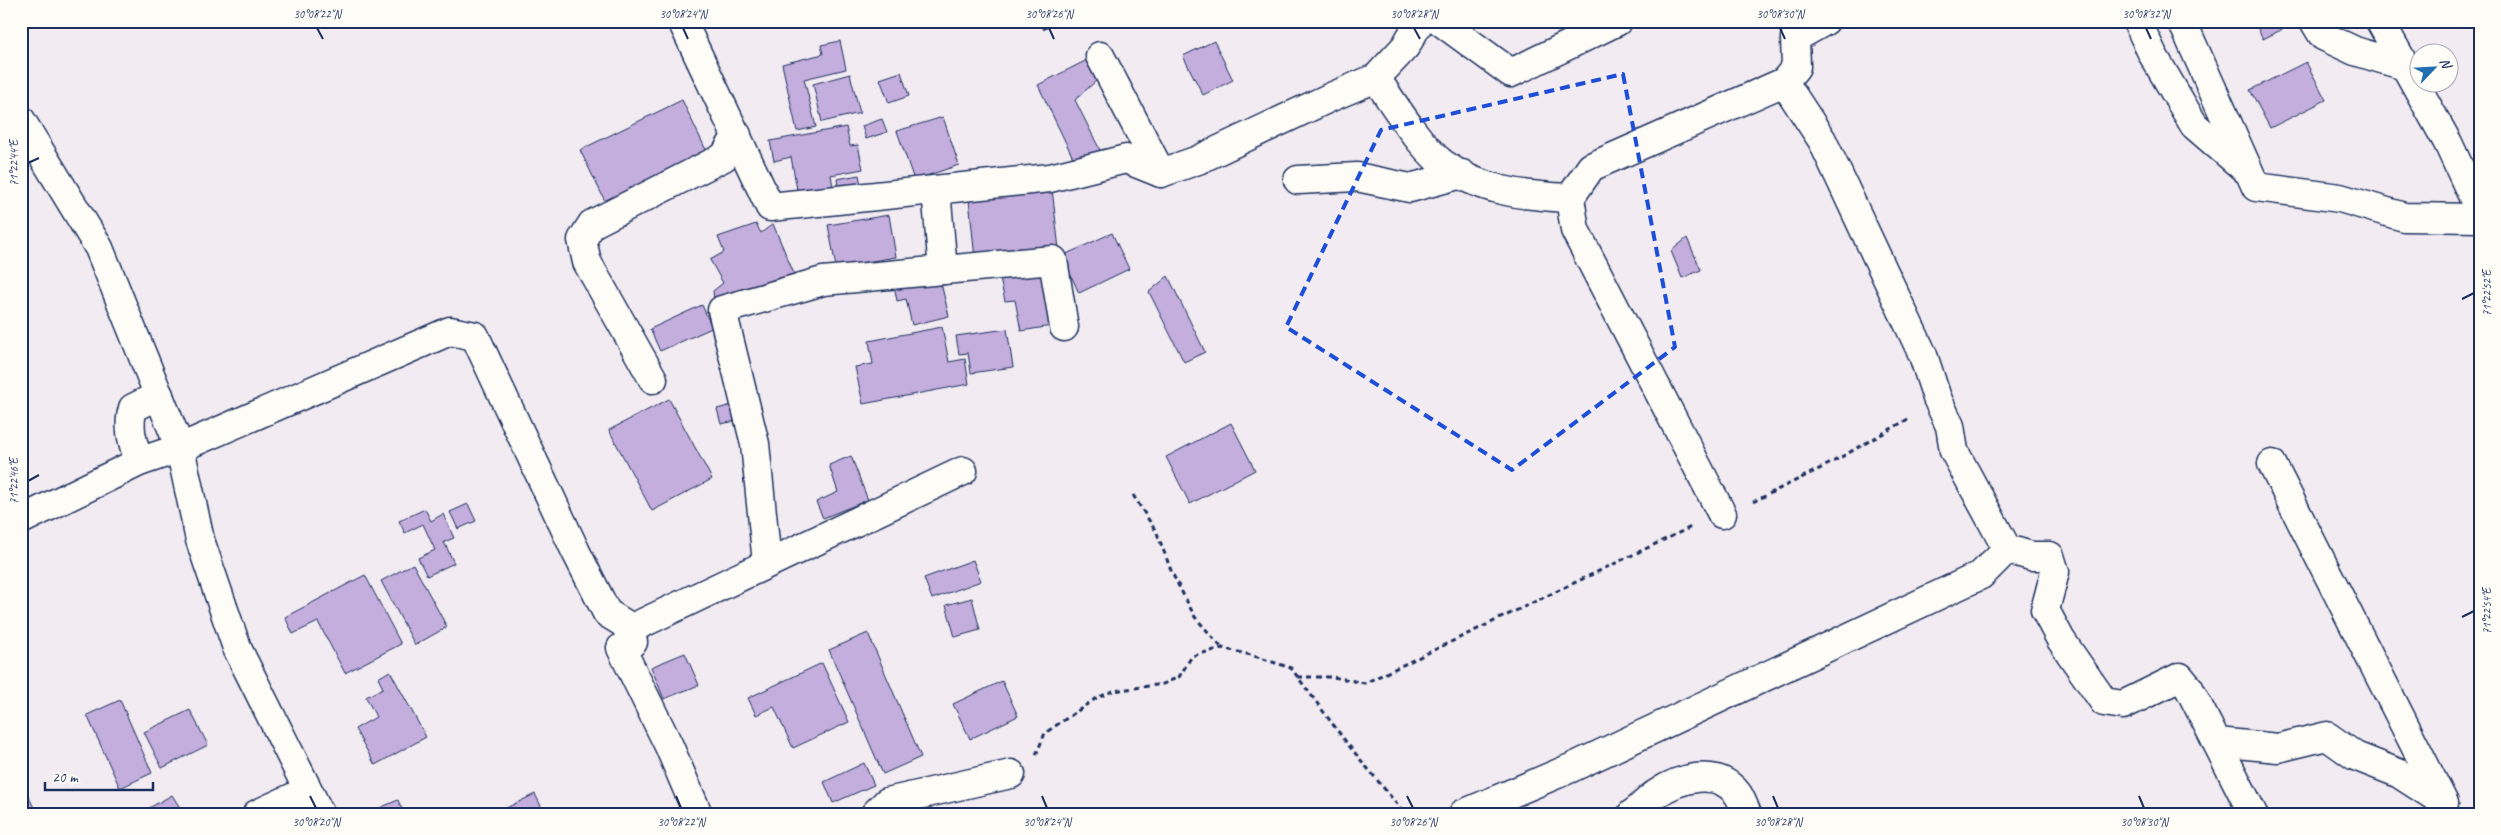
<svg xmlns="http://www.w3.org/2000/svg" width="2501" height="835" font-family="Caveat,sans-serif">
  <rect width="100%" height="100%" fill="#f2ecf2"/>
  <filter id="ink" filterUnits="userSpaceOnUse"><feTurbulence type="fractalNoise" baseFrequency=".02" numOctaves="2"/><feDisplacementMap in="SourceGraphic" scale="10" xChannelSelector="R" yChannelSelector="G"/><feConvolveMatrix kernelMatrix="1 2 1 2 8 2 1 2 1" color-interpolation-filters="sRGB"/></filter>
  <g filter="url(#ink)">
    <g fill="#c4aedd" stroke="#1b2f5e">
      <polygon points="823,21 842,21 826,28"/>
      <polygon points="2254,21 2282,21 2285,28 2263,39"/>
      <polygon points="840,41 846,69 804,79 816,127 797,131 782,64 823,54 821,45"/>
      <polygon points="1214,41 1233,80 1203,95 1183,56"/>
      <polygon points="1087,60 1097,80 1075,100 1102,154 1077,166 1038,85"/>
      <polygon points="2306,62 2326,100 2270,128 2250,90"/>
      <polygon points="901,72 909,96 889,103 880,79"/>
      <polygon points="850,74 860,113 822,122 813,84"/>
      <polygon points="682,100 707,152 605,201 580,150"/>
      <polygon points="943,117 959,165 914,180 897,131"/>
      <polygon points="882,119 887,132 866,139 862,126"/>
      <polygon points="846,127 850,146 858,145 863,169 831,175 834,193 799,200 791,157 774,161 770,141"/>
      <polygon points="859,175 862,190 839,194 837,179"/>
      <polygon points="1052,189 1059,249 975,259 969,199"/>
      <polygon points="889,215 896,257 836,267 828,225"/>
      <polygon points="756,224 761,233 773,224 795,276 714,300 713,291 723,283 710,260 724,252 718,237"/>
      <polygon points="1112,233 1129,269 1079,293 1062,256"/>
      <polygon points="1687,238 1701,270 1682,278 1671,251"/>
      <polygon points="1047,271 1058,325 1021,331 1015,300 1005,301 1000,279"/>
      <polygon points="939,275 949,316 912,325 906,299 897,301 894,285"/>
      <polygon points="1168,276 1205,352 1184,362 1149,292"/>
      <polygon points="702,305 712,328 660,351 650,329"/>
      <polygon points="942,327 949,362 965,359 969,384 863,404 855,367 873,364 869,341"/>
      <polygon points="1007,329 1013,367 971,373 968,353 959,354 956,336"/>
      <polygon points="669,399 712,479 652,511 609,430"/>
      <polygon points="732,405 736,421 721,424 717,409"/>
      <polygon points="1231,423 1255,470 1190,504 1166,457"/>
      <polygon points="851,456 868,500 823,518 816,502 838,492 829,465"/>
      <polygon points="468,504 476,521 458,529 450,512"/>
      <polygon points="425,509 431,521 443,514 454,538 444,542 454,563 427,576 418,558 435,550 423,524 405,533 399,521"/>
      <polygon points="973,560 981,581 932,599 924,578"/>
      <polygon points="413,564 447,627 415,645 381,581"/>
      <polygon points="365,575 401,644 345,673 318,622 293,634 285,617"/>
      <polygon points="972,598 980,630 955,637 946,605"/>
      <polygon points="868,633 921,757 883,774 829,650"/>
      <polygon points="685,653 699,685 664,699 651,667"/>
      <polygon points="822,663 849,722 793,748 774,707 756,715 748,698"/>
      <polygon points="390,671 426,737 375,765 355,729 376,717 366,697 383,688 378,678"/>
      <polygon points="1002,681 1018,716 970,739 953,704"/>
      <polygon points="120,700 152,773 120,788 87,715"/>
      <polygon points="190,710 208,745 162,768 144,732"/>
      <polygon points="864,763 874,785 833,803 824,782"/>
      <polygon points="22,783 37,814 21,814"/>
      <polygon points="535,794 545,814 494,814"/>
      <polygon points="172,795 184,814 153,814 149,808"/>
      <polygon points="398,800 404,814 366,814"/>
    </g>
    <g fill="none" stroke-linecap="round" stroke-linejoin="round">
      <defs>
        <g id="street">
          <polyline points="682,21 770,207 1050,178 1126,159 1161,173 1198,160 1331,97 1376,78 1405,47 1420,21"/>
          <polyline points="1440,21 1511,73 1618,21"/>
          <polyline points="2137,21 2153,55 2194,125 2245,169"/>
          <polyline points="2182,21 2256,187 2340,198 2404,217 2480,218"/>
          <polyline points="2314,21 2323,36 2355,51 2405,66"/>
          <polyline points="2380,21 2448,143 2480,212"/>
          <polyline points="1100,56 1161,173"/>
          <path d="M 1376,78 C 1393,103 1419,145 1442,163 C 1479,191 1525,196 1570,198"/>
          <polyline points="1784,82 1822,140 1923,355 1937,398 1950,426 1954,451 2007,549 2031,556 2050,556 2055,572 2045,610 2061,640 2104,702 2123,705 2180,677 2189,688 2253,814"/>
          <polyline points="21,120 99,248 180,448 200,540 237,648 320,814"/>
          <polyline points="1298,180 1357,177 1410,188 1462,174"/>
          <polyline points="936,190 943,270"/>
          <polyline points="653,379 587,262 582,240 592,224 724,157 737,135"/>
          <path d="M 139,462 C 133,443 127,428 133,408 L 159,395"/>
          <polyline points="2272,464 2444,803"/>
          <polyline points="1722,514 1575,230 1570,198 1591,167 1784,82 1796,67 1795,38 1825,21"/>
          <polyline points="21,520 139,462 180,448 450,331 475,336 576,552 607,613 625,624 633,642 621,648 669,746 698,814"/>
          <polyline points="767,563 755,444 722,310 823,281 1053,260 1064,327"/>
          <polyline points="628,630 963,471"/>
          <polyline points="2217,742 2278,748 2327,736 2355,756 2398,773 2443,802"/>
          <polyline points="257,814 307,791"/>
          <polyline points="875,814 887,802 1011,774"/>
          <polyline points="1463,814 1571,768 1981,575 2007,549"/>
          <path d="M 1632,814 C 1641,808 1648,799 1656,794 C 1679,778 1717,767 1737,793 C 1741,798 1744,807 1747,814"/>
        </g>
      </defs>
      <use href="#street" stroke="#1b2f5e" stroke-width="31"/>
      <g stroke="#1b2f5e" stroke-width="3" stroke-dasharray="5 4" stroke-linecap="butt">
        <polyline points="1043,29 1057,21"/>
        <polyline points="1133,495 1157,533 1172,573 1195,617 1222,648"/>
        <polyline points="1753,502 1829,464 1910,418"/>
        <polyline points="1298,677 1333,677 1365,683 1691,527"/>
        <polyline points="1036,755 1045,733 1095,699 1113,691 1163,684 1179,677 1192,656 1222,648 1251,655 1291,668 1346,742 1405,814"/>
      </g>
      <use href="#street" stroke="#fdfcf7" stroke-width="28"/>
    </g>
  </g>
  <path fill="none" stroke="#1d4ed8" stroke-width="4" stroke-dasharray="10 6" stroke-linejoin="round" d="M 1623,74 L 1675,347 L 1512,470 L 1286,327 L 1381,130 Z"/>
  <path fill="none" stroke="#1b2f5e" stroke-width="2" d="M 317,28 L 323,39M 683,28 L 688,39M 1049,28 L 1054,39M 1414,28 L 1420,39M 1780,28 L 1785,39M 2146,28 L 2151,39M 28,163 L 39,158M 2462,299 L 2474,293M 28,481 L 39,475M 2462,617 L 2474,611M 310,796 L 316,808M 676,796 L 681,808M 1042,796 L 1047,808M 1407,796 L 1413,808M 1773,796 L 1778,808M 2139,796 L 2144,808"/>
  <rect width="2501" height="835" fill="none" stroke="#fdfcf7" stroke-width="55"/>
  <g transform="translate(2434 68) rotate(65)"><circle r="24" fill="#fdfcf7" stroke="#a3aaba"/>
  <path d="M0-4L9 19L0 12L-9 19Z" fill="#1f6fb2"/>
  <text y="-8" font-size="14" font-weight="bold" text-anchor="middle" fill="#1b2f5e">N</text>
  </g>
  <path d="M45 782v8h108v-8" fill="none" stroke="#1b2f5e" stroke-width="2.5"/>
  <text x="52" y="782" font-size="15" fill="#1b2f5e" stroke="#fdfcf7" stroke-width="4" paint-order="stroke">20 m</text>
  <rect x="28" y="28" width="2446" height="780" fill="none" stroke="#1b2f5e" stroke-width="2"/>
  <g font-size="12" text-anchor="middle" fill="#1b2f5e">
    <text x="317" y="18">30°08'22"N</text>
    <text x="683" y="18">30°08'24"N</text>
    <text x="1049" y="18">30°08'26"N</text>
    <text x="1414" y="18">30°08'28"N</text>
    <text x="1780" y="18">30°08'30"N</text>
    <text x="2146" y="18">30°08'32"N</text>
    <text transform="translate(14 163) rotate(-90)" y="4">71°22'44"E</text>
    <text transform="translate(2487 293) rotate(-90)" y="4">71°22'52"E</text>
    <text transform="translate(14 481) rotate(-90)" y="4">71°22'46"E</text>
    <text transform="translate(2487 611) rotate(-90)" y="4">71°22'54"E</text>
    <text x="316" y="826">30°08'20"N</text>
    <text x="681" y="826">30°08'22"N</text>
    <text x="1047" y="826">30°08'24"N</text>
    <text x="1413" y="826">30°08'26"N</text>
    <text x="1778" y="826">30°08'28"N</text>
    <text x="2144" y="826">30°08'30"N</text>
  </g>
</svg>
